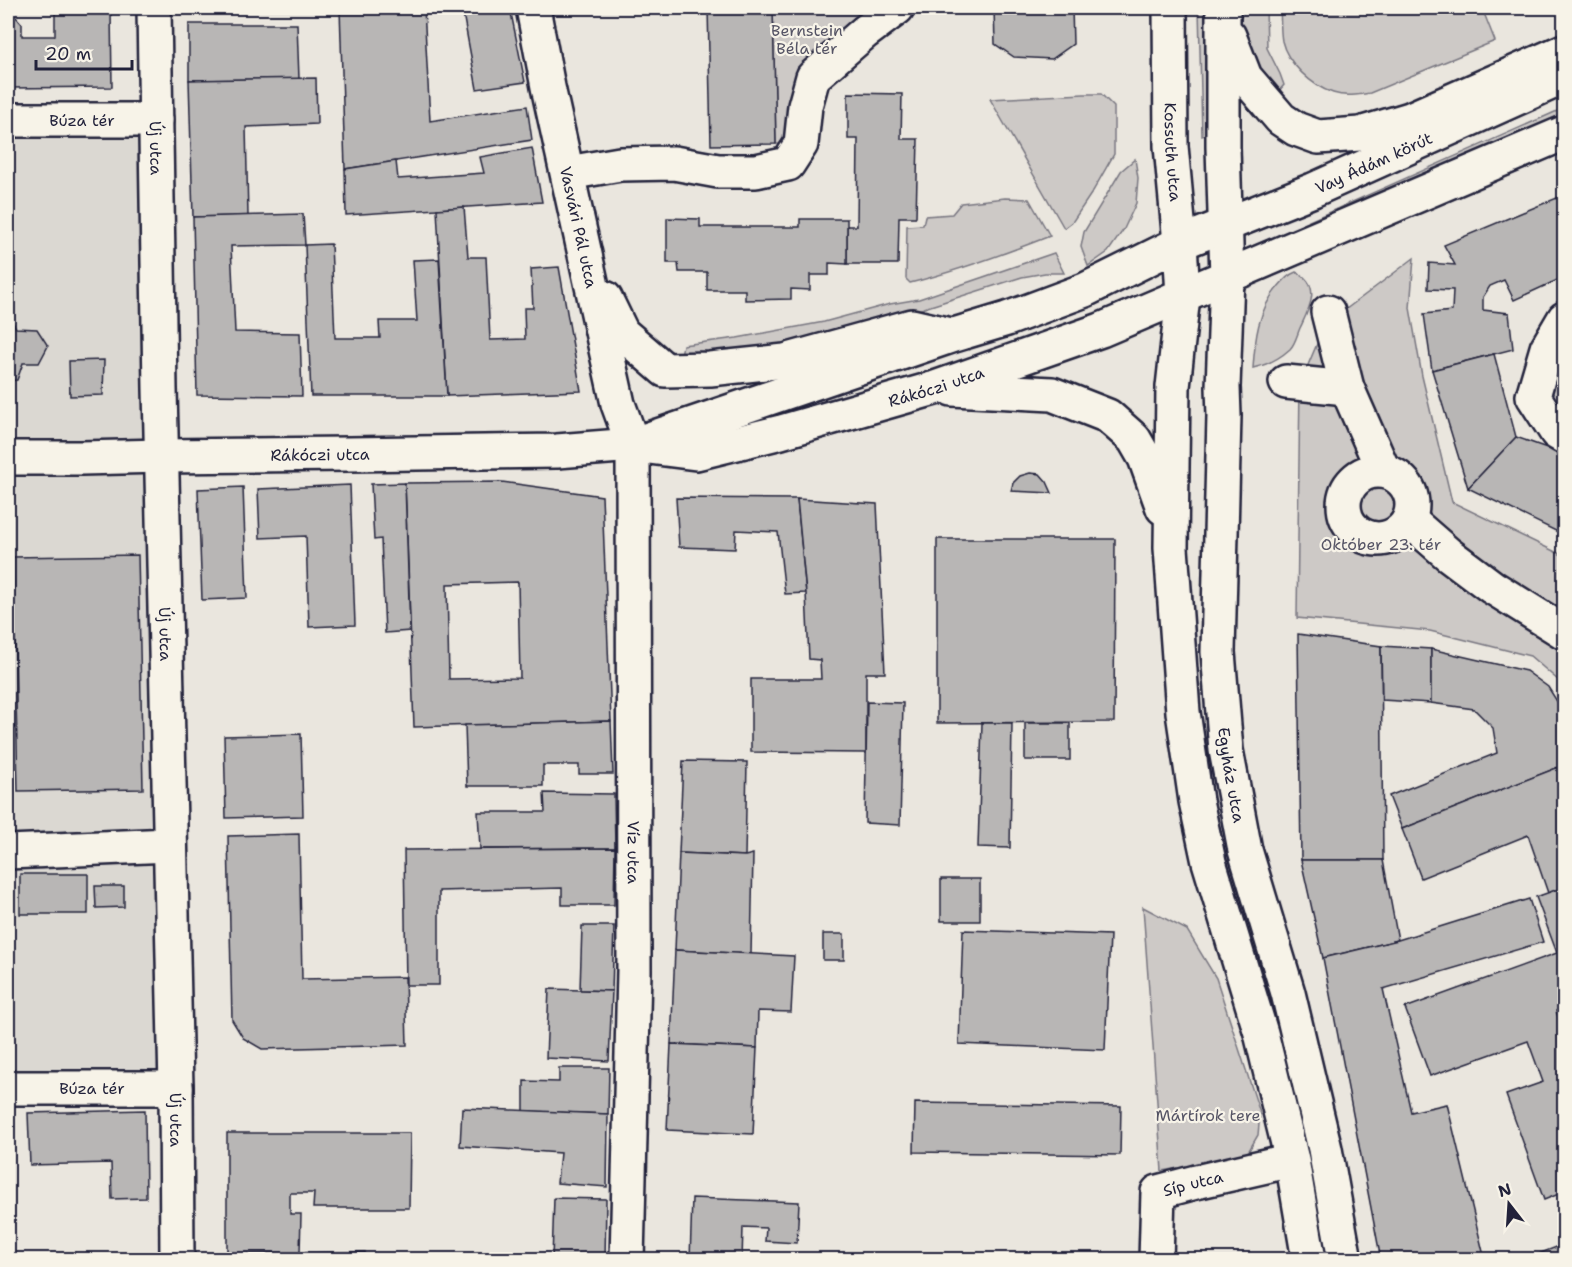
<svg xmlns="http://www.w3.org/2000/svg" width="1572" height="1267" font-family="'Shantell Sans',sans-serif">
  <rect width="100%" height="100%" fill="#eae6de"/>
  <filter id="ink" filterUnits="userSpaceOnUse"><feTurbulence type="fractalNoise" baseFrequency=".0167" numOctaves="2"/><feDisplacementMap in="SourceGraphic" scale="12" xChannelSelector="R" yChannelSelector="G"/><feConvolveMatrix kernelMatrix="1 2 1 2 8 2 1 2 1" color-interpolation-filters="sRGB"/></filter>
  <g filter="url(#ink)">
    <polygon fill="#dbd8d2" points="8,130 142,130 158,1078 8,1077"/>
    <g fill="#cdc9c6" stroke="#787680" stroke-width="1.5">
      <polygon points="773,8 897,8 813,77 801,144 776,144"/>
      <polygon points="1199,8 1206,8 1205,135 1202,136"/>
      <polygon points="1238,8 1266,8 1267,48 1280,74 1284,85 1277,93 1257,70 1240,32"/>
      <path d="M 1280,8 L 1482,8 L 1495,41 L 1370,93 C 1358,95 1345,97 1333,93 C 1312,86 1287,63 1282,41 C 1280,30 1281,18 1280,8 Z"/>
      <polygon points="1084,94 1101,94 1114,107 1114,154 1093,191 1073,221 1064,228 990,99"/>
      <polygon points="1564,108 1564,116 1312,227 1309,221"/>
      <polygon points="1135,159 1138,178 1136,203 1124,229 1108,252 1088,266 1081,247 1084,232 1121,171"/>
      <path d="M 1005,198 L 1029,199 L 1050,236 C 1004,254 958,271 910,283 L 906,279 L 907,226 L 923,225 L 925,216 L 952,214 L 961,203 Z"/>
      <polygon points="1054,253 1064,273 1045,273 1022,277 899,316 819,337 707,356 681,355 683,345 737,338 824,322 890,304 919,299"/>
      <polygon points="1414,258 1410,308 1422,376 1452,502 1564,556 1564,690 1559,681 1530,656 1430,631 1297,618 1300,384 1325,325"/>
      <path d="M 1296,272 C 1323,285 1309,309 1300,328 C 1297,335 1295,344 1290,349 C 1279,359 1267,365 1253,368 C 1255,339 1258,310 1278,287 C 1284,280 1288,275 1296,272 Z"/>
      <polygon points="1564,332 1564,431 1538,395"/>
      <polygon points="1143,907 1187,930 1216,978 1260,1113 1258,1135 1247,1154 1221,1164 1189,1166 1162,1171"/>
    </g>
    <g fill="#b8b6b5" stroke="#22223b" stroke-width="1.5" fill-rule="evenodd">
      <polygon points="340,8 424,8 430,121 527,106 532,140 345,169"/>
      <polygon points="462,8 510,8 525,82 477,89"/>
      <polygon points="708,8 773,8 776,144 711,145"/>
      <polygon points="994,8 1072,8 1073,44 1052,59 1014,57 995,44"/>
      <polygon points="55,12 111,12 112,87 8,88 8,16 16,17 22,24 22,36 55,36"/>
      <polygon points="189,24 297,24 299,79 189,80"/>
      <polygon points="316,78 317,124 246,127 248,216 193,217 189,80"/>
      <polygon points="848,93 902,94 901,139 918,139 916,217 899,217 898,264 847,264 847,226 857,226 858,139 848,139"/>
      <polygon points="532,148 542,202 346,215 345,169 396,161 398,179 484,173 480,157"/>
      <polygon points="1564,195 1564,277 1514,300 1504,280 1490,286 1483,297 1483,310 1509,313 1513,349 1432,370 1424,314 1452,311 1453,290 1428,289 1429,263 1455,265 1444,245"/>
      <polygon points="464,207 468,257 486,257 490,340 525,339 524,308 533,308 531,269 559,267 581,391 447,396 437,209"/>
      <polygon points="303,214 305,245 231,246 235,332 300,333 302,396 197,395 193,217"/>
      <polygon points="667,218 700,219 700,227 800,227 800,219 847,219 847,264 829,263 829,275 810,275 810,290 791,289 791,299 745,300 745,290 707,290 707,272 679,272 678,263 667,263"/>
      <polygon points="331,244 335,338 380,338 379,321 417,321 413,260 439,259 447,396 311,396 305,245"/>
      <polygon points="8,315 9,315 16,328 37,329 48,346 39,363 23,363 17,380 8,381"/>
      <polygon points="1494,354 1516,437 1468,488 1432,370"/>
      <polygon points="104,360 103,395 70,396 69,361"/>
      <polygon points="1516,437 1564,454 1564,535 1468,488"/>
      <polygon points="1030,473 1040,474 1047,482 1052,493 1011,491 1013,483 1020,476"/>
      <path d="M 502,482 L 602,496 L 611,721 L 414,727 L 405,483 ZM 518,582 L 520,678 L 449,679 L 447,584 Z"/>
      <polygon points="405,483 410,631 385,633 381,539 374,540 371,484"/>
      <polygon points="350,485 355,625 309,627 306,536 260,538 258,489"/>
      <polygon points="243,487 247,598 202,600 198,489"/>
      <polygon points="676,498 797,499 806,593 785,594 778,532 736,530 735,549 679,547"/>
      <polygon points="797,499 877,504 885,673 866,673 866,753 751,752 751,679 821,679 820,660 809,659 806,593"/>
      <polygon points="937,539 1115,539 1114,722 937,723"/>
      <polygon points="138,555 143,789 18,791 13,557"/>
      <polygon points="1298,634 1381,646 1383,860 1301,860"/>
      <polygon points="1381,646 1431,649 1431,703 1382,700"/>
      <polygon points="1431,649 1526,671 1548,687 1560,706 1564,718 1564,765 1402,829 1389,796 1497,753 1493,728 1474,709 1431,703"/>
      <polygon points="867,702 903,703 900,825 865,823"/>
      <polygon points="611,721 613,774 579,774 579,765 543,765 543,786 467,786 465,725"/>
      <polygon points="982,723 1012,723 1010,848 978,847"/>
      <rect x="1025" y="723" width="45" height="37"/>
      <polygon points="301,734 303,816 226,818 224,736"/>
      <polygon points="683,761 747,762 745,856 679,853"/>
      <polygon points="1564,765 1564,887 1548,893 1528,835 1421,878 1402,829"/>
      <polygon points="544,793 614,794 615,848 480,849 478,812 545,812"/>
      <polygon points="299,834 302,979 405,977 407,1045 262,1049 243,1038 232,1020 228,836"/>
      <polygon points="615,848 614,905 562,905 562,888 439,891 439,985 406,985 404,850"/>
      <polygon points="679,853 745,856 753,854 751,954 675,950"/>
      <polygon points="1301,860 1383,860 1398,940 1323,958"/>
      <rect x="20" y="874" width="68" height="40"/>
      <rect x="941" y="879" width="39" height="42"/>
      <polygon points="95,886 124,886 124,907 96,908"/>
      <polygon points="1564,887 1564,1008 1556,1011 1564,1034 1564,1192 1544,1200 1506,1095 1543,1082 1528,1041 1430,1076 1405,1008 1557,953 1536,897"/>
      <polygon points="1529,899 1543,942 1383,989 1411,1112 1447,1104 1485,1260 1381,1260 1323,958 1398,940"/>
      <polygon points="582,926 614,926 612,991 580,990"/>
      <polygon points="963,930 1110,935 1105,1050 959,1044"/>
      <rect x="823" y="934" width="21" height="26"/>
      <polygon points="675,950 794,956 791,1012 758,1011 757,1048 671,1044"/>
      <polygon points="549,989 612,991 609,1061 546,1058"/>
      <polygon points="671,1044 757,1048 753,1134 667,1130"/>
      <polygon points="559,1068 609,1068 608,1114 524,1111 524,1081 559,1082"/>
      <polygon points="915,1103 1121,1106 1120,1155 914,1152"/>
      <polygon points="462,1108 608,1114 607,1187 557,1183 560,1153 460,1146"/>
      <polygon points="145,1110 146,1198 112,1199 111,1163 30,1165 28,1113"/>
      <polygon points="227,1133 410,1133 409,1208 313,1208 314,1193 290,1193 290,1214 301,1214 300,1253 227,1254"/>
      <polygon points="554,1198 606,1199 605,1260 552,1260"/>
      <polygon points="692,1198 799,1202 797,1243 765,1241 766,1228 743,1227 742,1260 690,1260"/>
      <polygon points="1564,1244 1564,1260 1523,1260"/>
      <polygon points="365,1252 365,1260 227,1260 227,1254"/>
      <polygon points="149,1258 149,1260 38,1260 38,1259"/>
    </g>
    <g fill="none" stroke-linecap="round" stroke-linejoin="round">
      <defs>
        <g id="minor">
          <path id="s1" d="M 154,8 L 160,389 L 176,1088 L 177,1260"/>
          <path id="s2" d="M 533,8 L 548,87 L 618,404 L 633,445 L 634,971 L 627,1260"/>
          <path id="s3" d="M 1170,8 L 1171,146 L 1180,243 L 1183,296 L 1173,387 L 1171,548 L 1183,712 L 1196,801 L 1209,862 L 1261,1033 L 1292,1160 L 1309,1260"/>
          <path id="s4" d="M 1223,8 L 1223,147 L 1227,277 L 1223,387 L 1224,416 L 1218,652 L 1226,750 L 1245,850 L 1288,993 L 1325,1149 L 1345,1260"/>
          <polyline points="1229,36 1245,77 1281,119 1296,129 1318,137 1360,134 1410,119 1564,51"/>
          <path id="s5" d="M 8,120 L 156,120"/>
          <polyline points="568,173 620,164 674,163 718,171 756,171 788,164 801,144 805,106 813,77 865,32 897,8"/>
          <polyline points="605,298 622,333 665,370 710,369 785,361 912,326 947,334"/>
          <polyline points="1328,312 1347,388 1383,470"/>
          <polyline points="1564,319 1547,348 1533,396 1557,433 1564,437"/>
          <polyline points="1286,382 1347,388"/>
          <polyline points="952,389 1052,394 1108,416 1134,439 1145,458 1163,508"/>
          <path id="s6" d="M 640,442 L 954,335 L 1007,319 L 1085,290 L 1180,243 L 1313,190 L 1564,77"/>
          <path id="s7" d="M 8,458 L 81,458 L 162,456 L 350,454 L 557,451 L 633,445 L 696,453 L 781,432 L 935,388 L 1101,330 L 1564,133"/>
          <circle cx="1378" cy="505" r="34"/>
          <polyline points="1409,520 1448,554 1492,587 1564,632"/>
          <polyline points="8,852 170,845"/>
          <path id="s8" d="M 8,1088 L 176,1088"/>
          <path id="s9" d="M 1156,1260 L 1158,1192 L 1196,1182 L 1292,1160"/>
        </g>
      </defs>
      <use href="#minor" stroke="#22223b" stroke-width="38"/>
      <use href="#minor" stroke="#f7f3e8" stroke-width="33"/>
    </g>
  </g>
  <g text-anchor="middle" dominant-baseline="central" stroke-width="4.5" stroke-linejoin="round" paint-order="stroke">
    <g font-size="16" fill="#555465" stroke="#f7f3e8">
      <text x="807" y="30">Bernstein<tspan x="807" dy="18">Béla tér</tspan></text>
      <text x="1381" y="544">Október 23. tér</text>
      <text x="1208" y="1115">Mártírok tere</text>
    </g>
    <g font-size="16" fill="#22223b" stroke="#f7f3e8">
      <text stroke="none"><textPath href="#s5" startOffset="74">Búza tér</textPath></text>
      <text stroke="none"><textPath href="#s1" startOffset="140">Új utca</textPath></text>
      <text stroke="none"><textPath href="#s3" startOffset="144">Kossuth utca</textPath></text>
      <text stroke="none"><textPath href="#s6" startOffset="786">Vay Ádám körút</textPath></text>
      <text stroke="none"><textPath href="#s2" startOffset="224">Vasvári Pál utca</textPath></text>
      <text stroke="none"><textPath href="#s7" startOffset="938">Rákóczi utca</textPath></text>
      <text stroke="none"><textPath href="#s7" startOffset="312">Rákóczi utca</textPath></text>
      <text stroke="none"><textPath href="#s1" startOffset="626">Új utca</textPath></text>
      <text stroke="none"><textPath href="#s4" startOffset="768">Egyház utca</textPath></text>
      <text stroke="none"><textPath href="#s2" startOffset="856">Víz utca</textPath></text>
      <text stroke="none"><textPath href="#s8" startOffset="84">Búza tér</textPath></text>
      <text stroke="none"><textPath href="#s1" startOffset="1112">Új utca</textPath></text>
      <text stroke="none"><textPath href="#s9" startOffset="104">Síp utca</textPath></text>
    </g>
  </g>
  <rect width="1572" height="1267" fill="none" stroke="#f7f3e8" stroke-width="30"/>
  <rect x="15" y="15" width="1542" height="1237" fill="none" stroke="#22223b" stroke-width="2" filter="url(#ink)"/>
  <g transform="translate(1509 1204) rotate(343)" stroke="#f7f3e8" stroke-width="4.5" paint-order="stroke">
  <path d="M0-4.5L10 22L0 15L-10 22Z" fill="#22223b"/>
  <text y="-9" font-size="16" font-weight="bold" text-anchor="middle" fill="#22223b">N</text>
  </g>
  <path d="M36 60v9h96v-9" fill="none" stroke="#22223b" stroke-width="3"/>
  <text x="45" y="60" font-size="18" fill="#22223b" stroke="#f7f3e8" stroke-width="4.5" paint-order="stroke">20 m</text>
</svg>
